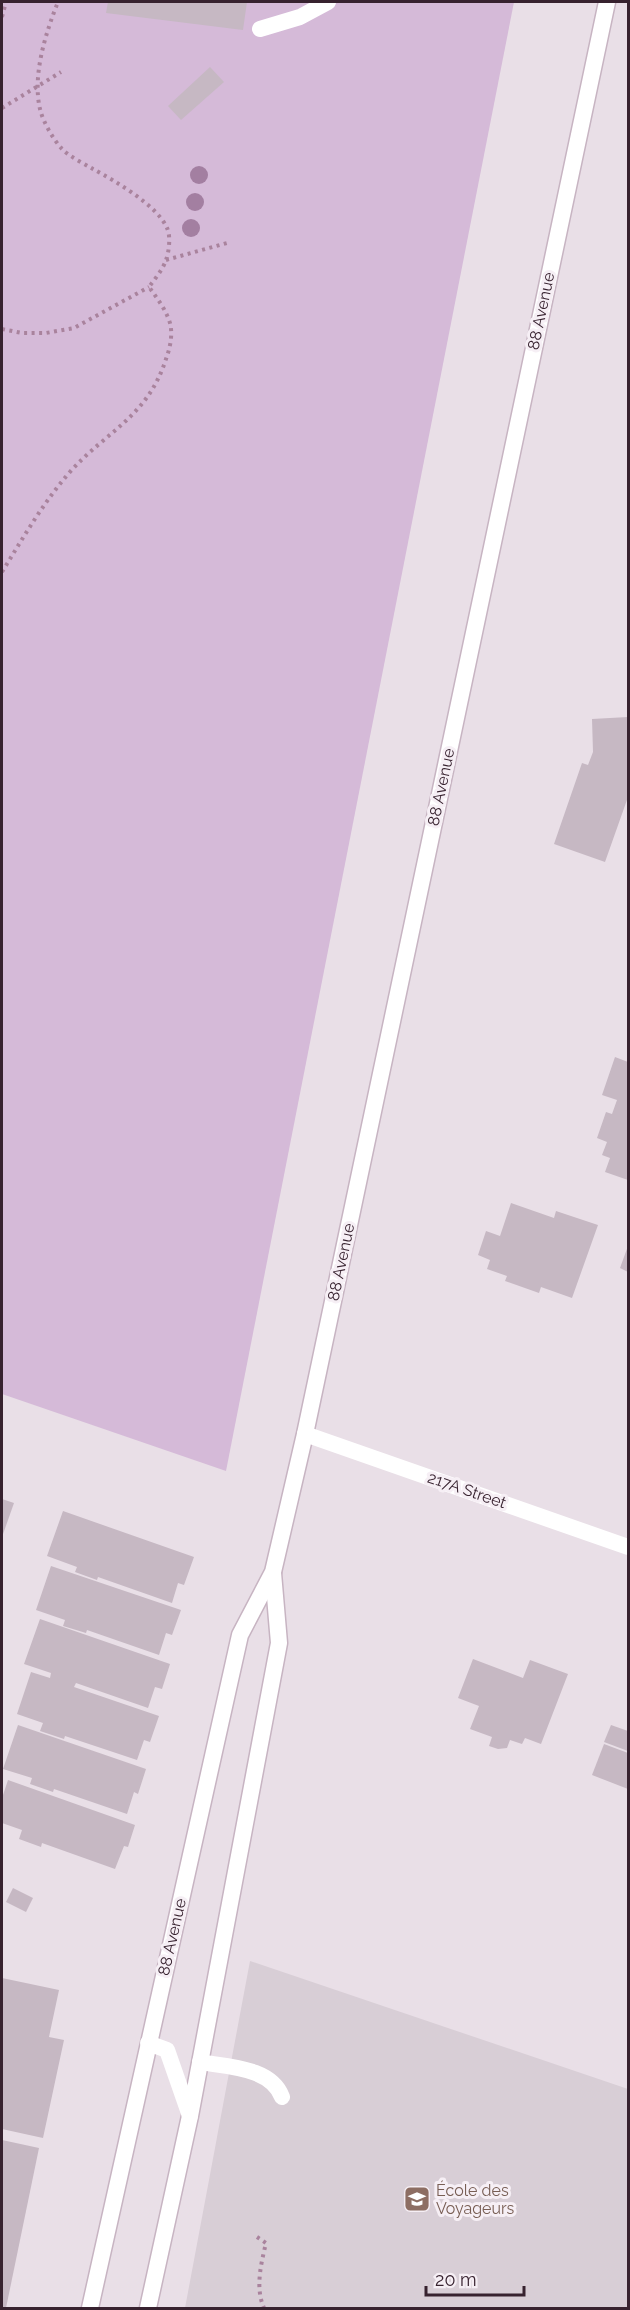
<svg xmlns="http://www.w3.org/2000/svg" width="630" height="2310" font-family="Raleway,sans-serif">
  <rect width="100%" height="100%" fill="#e9dfe7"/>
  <polygon fill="#d8ced6" points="250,1961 628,2089 628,2308 185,2308"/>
  <polygon fill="#d5bad8" points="2,2 514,2 226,1471 2,1394"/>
  <g fill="#c6b8c3">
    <polygon points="108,2 247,2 243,30 106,13"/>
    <polygon points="210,67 224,82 181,120 168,106"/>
    <polygon points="628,717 628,797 605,862 554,844 582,763 588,765 593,752 592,719"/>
    <polygon points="615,1057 628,1062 628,1180 605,1172 610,1158 602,1155 607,1142 597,1138 606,1112 612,1114 617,1100 602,1095"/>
    <polygon points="511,1203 554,1218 556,1211 598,1225 572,1298 541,1287 539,1293 505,1281 507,1276 487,1269 490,1260 478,1255 486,1231 500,1236"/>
    <polygon points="628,1246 628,1272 620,1268"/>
    <polygon points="2,1499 14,1503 2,1537"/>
    <polygon points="63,1511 194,1557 184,1585 178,1583 172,1603 98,1577 97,1580 75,1572 77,1567 47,1556"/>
    <polygon points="51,1566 181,1610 172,1635 166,1633 159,1655 87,1630 86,1633 63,1626 65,1620 36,1610"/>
    <polygon points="40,1619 170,1664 162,1689 155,1687 148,1708 76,1683 74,1687 159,1716 150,1742 144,1740 137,1760 65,1736 64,1739 40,1731 43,1723 17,1714 31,1672 50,1678 51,1673 24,1664"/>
    <polygon points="473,1659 523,1678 530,1660 568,1674 541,1744 525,1738 522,1744 510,1740 507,1748 498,1749 489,1746 492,1737 470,1729 479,1706 458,1698"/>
    <polygon points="18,1725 146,1769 138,1794 134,1792 127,1814 54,1789 53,1792 30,1784 32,1778 3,1769"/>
    <polygon points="611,1725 628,1731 628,1751 604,1742"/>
    <polygon points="604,1744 628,1753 628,1789 592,1775"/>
    <polygon points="8,1780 135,1825 128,1847 124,1846 115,1869 42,1843 41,1847 19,1839 22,1830 2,1823 2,1798"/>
    <polygon points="13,1888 33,1898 26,1912 6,1902"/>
    <polygon points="2,1978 59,1990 49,2037 64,2040 43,2138 2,2129"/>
    <polygon points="2,2140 39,2148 6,2308 2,2308"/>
  </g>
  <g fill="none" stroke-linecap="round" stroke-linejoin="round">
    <defs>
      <g id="secondary">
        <polyline points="90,2308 240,1635 273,1572 305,1434 607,2"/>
        <polyline points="148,2308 190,2116 279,1643 273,1573"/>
      </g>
    </defs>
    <use href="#secondary" stroke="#c7b4c2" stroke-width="19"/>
    <g stroke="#a9839d" stroke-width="4" stroke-dasharray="3 4.5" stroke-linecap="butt">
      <polyline points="2,17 6,2"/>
      <polyline points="2,108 61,72"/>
      <polyline points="166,260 227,243"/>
      <polyline points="2,329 22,333 46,333 74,328 149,287"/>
      <path d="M 2,572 C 23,538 43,503 69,473 C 106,431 147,418 166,359 C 170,348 173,335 170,323 C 166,310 157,298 149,287 C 155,279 163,269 166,260 C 169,252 171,236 167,228 C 157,205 115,181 93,169 C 83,163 70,157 62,149 C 53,139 43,122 40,109 C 32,75 46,32 58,2"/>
      <path d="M 257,2237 L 266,2243 C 261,2264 255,2288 264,2308"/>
    </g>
    <g stroke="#fff" stroke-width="16">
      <polyline points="260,29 300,17 328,2"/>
      <polyline points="148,2043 167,2050 190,2116"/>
      <path d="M 200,2062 C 227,2067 271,2067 282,2097"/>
    </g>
    <polyline stroke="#fff" stroke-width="16" points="305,1434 628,1547"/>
    <use href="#secondary" stroke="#fff" stroke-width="16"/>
  </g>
  <g fill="#a37fa1">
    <circle cx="199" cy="175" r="9"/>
    <circle cx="195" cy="202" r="9"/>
    <circle cx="191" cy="228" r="9"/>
  </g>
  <defs>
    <symbol id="school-square" viewBox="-11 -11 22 22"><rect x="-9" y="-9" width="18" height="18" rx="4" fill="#8d6e63" stroke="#f6eff5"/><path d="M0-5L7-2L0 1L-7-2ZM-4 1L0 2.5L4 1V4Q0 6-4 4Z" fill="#fff"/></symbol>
  </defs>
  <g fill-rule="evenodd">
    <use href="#school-square" x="402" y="2184" width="30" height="30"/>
  </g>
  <g text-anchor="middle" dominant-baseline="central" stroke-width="6" stroke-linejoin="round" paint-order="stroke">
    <g font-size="16" fill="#37222f" stroke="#f6eff5">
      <text transform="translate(541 311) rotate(-78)">88 Avenue</text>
      <text transform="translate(441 787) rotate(-78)">88 Avenue</text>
      <text transform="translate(341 1262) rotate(-78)">88 Avenue</text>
      <text transform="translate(467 1490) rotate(19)">217A Street</text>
      <text transform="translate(172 1937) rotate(-77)">88 Avenue</text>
    </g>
    <g font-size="16" fill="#785e54" stroke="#f6eff5" text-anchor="start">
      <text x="436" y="2190">École des<tspan x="436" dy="18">Voyageurs</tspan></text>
    </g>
  </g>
  <rect width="630" height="2310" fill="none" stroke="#37222f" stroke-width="6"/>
  <path d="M426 2286v9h98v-9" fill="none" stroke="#37222f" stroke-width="3"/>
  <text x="435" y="2286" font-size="18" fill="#37222f" stroke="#f6eff5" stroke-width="4.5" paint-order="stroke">20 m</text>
</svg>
